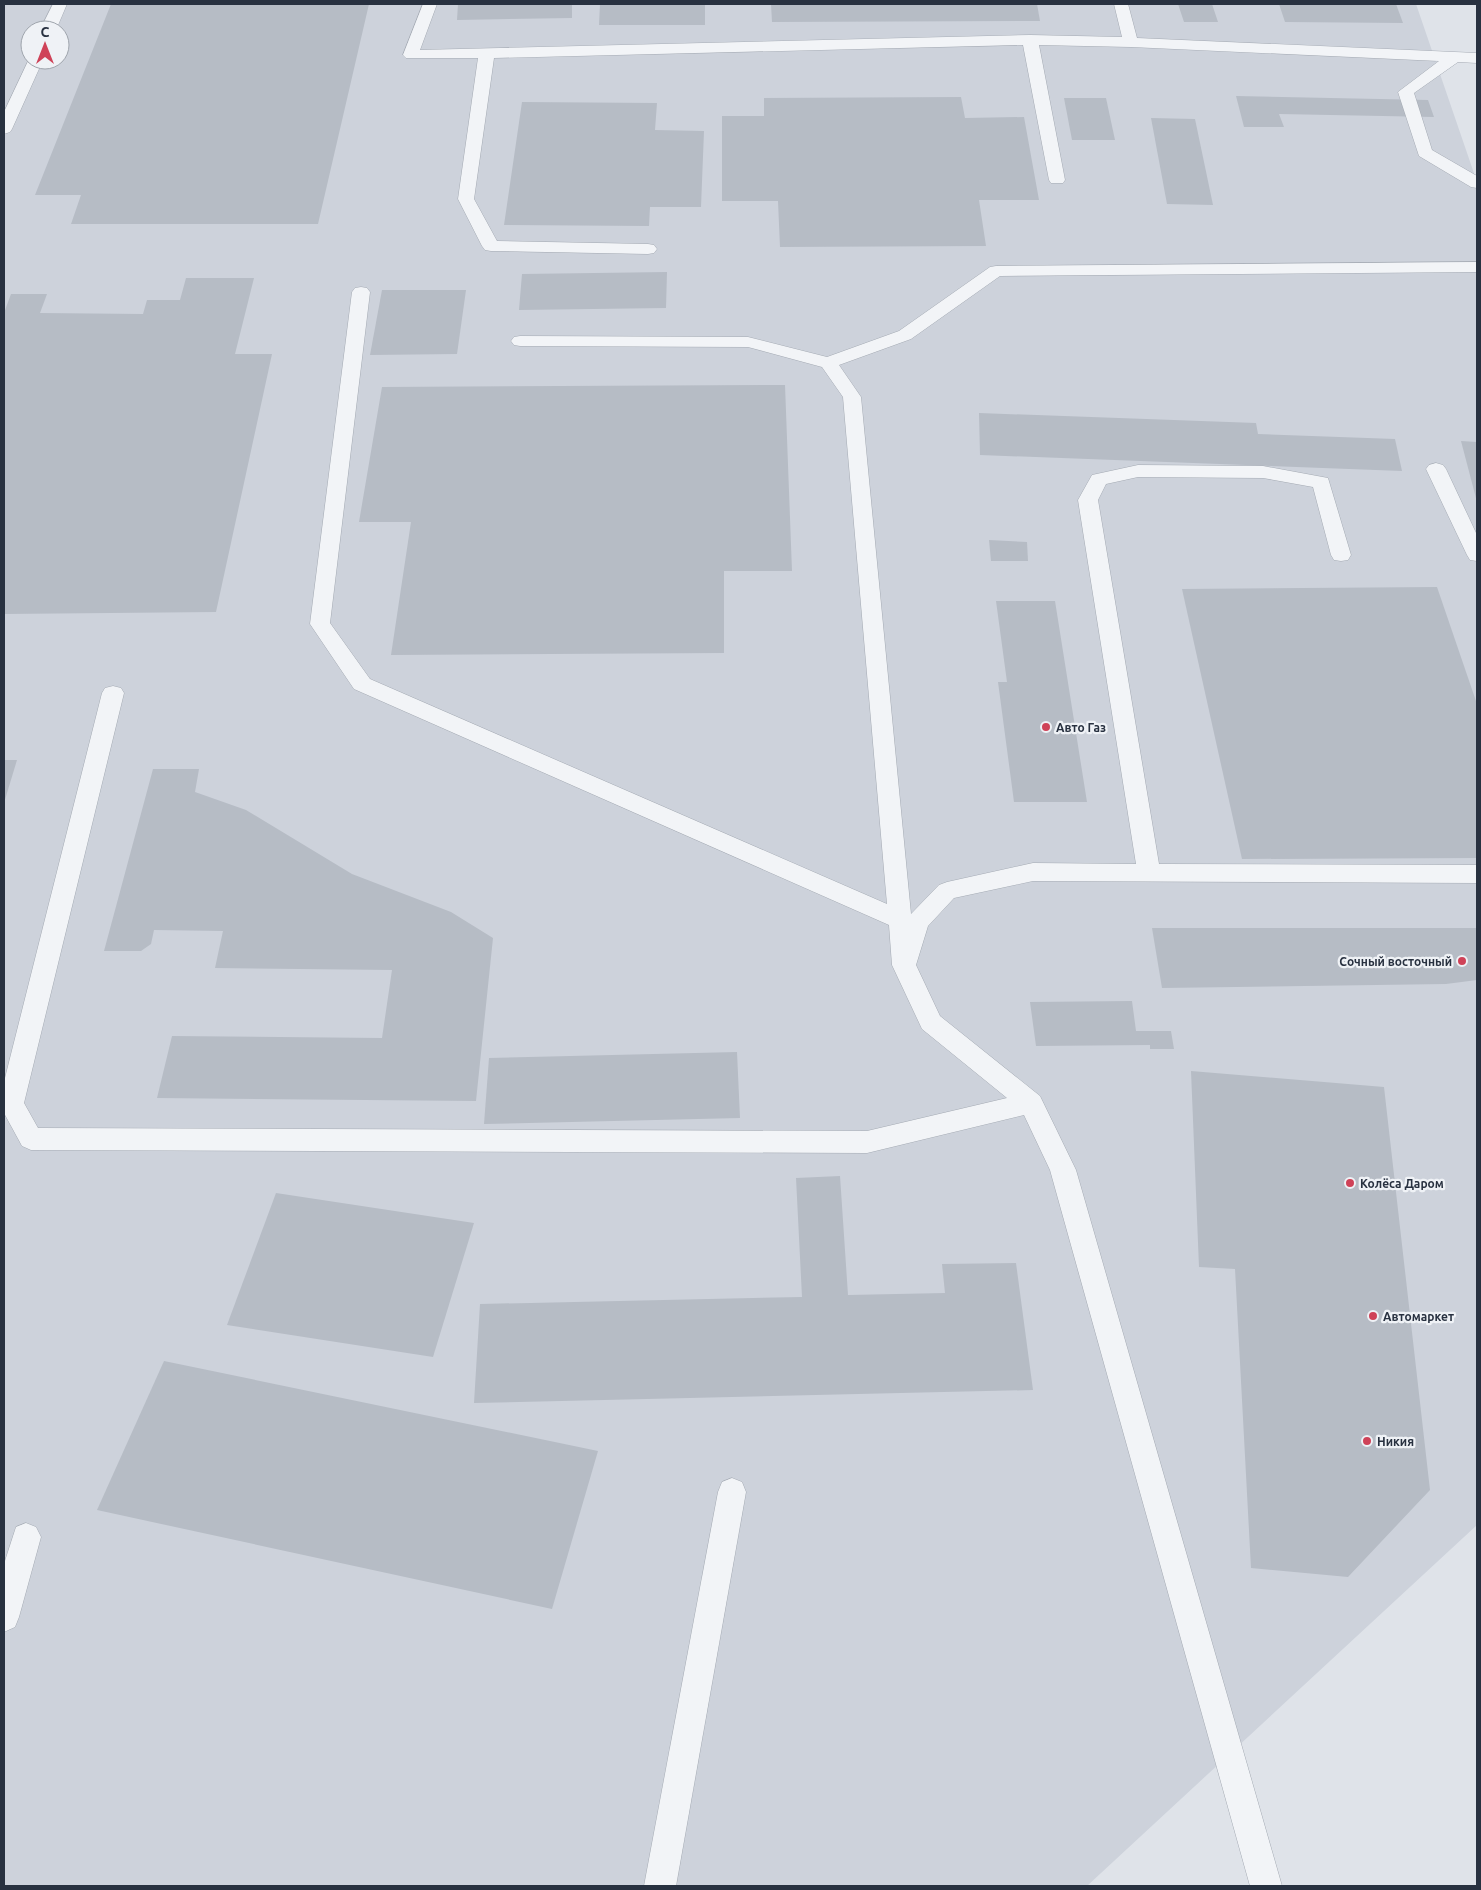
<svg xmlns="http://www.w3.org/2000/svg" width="1481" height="1890" font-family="Ubuntu,sans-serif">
  <rect width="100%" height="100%" fill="#dfe3e9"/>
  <path fill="#cdd2db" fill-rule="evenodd" d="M 4,4 L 1416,4 L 1477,182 L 1477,1525 L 1087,1886 L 4,1886 ZM 30,30 L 60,30 L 60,60 L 30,60 Z"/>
  <g fill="#b6bcc5">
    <polygon points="111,4 369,4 318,224 71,224 81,195 35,195"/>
    <polygon points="458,4 572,4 572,18 457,20"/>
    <polygon points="600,4 705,4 705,25 599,25"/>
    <polygon points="771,4 1037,4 1040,21 772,22"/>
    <polygon points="1178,4 1212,4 1218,22 1184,22"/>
    <polygon points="1279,4 1396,4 1403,23 1285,22"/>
    <polygon points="1236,96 1428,100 1434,117 1279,114 1284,127 1244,127"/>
    <polygon points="961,97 965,118 1024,117 1039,200 979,200 986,246 780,247 778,201 722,201 722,116 764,116 764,98"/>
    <polygon points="1064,98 1106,98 1115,140 1072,140"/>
    <polygon points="522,102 657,103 655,130 704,131 701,207 650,207 649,226 504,225"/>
    <polygon points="1151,118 1195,119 1213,205 1167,204"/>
    <polygon points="667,272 666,308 519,310 522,274"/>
    <polygon points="186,278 254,278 235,354 272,354 216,612 4,614 4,313 11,294 47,294 40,313 143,314 147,300 180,300"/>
    <polygon points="382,290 466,290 457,354 370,355"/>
    <polygon points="785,385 792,571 724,571 724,653 391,655 411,522 359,522 382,387"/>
    <polygon points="979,413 1256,423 1258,434 1395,439 1402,471 980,455"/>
    <polygon points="1461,441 1477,442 1477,502"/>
    <polygon points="989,540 1027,542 1028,561 991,561"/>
    <polygon points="1437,587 1477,704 1477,858 1242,859 1182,589"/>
    <polygon points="996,601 1055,601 1087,802 1014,802 998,682 1007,682"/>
    <polygon points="4,760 17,760 4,803"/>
    <polygon points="153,769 199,769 195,792 246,810 352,874 451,912 493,938 476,1101 157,1098 172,1036 382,1038 392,970 215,968 223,931 154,930 151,944 141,951 104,951"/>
    <polygon points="1152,928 1477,928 1477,980 1446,984 1162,988"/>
    <polygon points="1132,1001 1136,1031 1171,1031 1174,1049 1150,1049 1150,1045 1036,1046 1030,1002"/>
    <polygon points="737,1052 740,1118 484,1124 489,1058"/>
    <polygon points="1191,1071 1384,1087 1430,1490 1348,1577 1251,1568 1235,1269 1199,1267"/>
    <polygon points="840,1176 848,1295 945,1293 942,1264 1016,1263 1033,1390 474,1403 480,1304 802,1297 796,1178"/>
    <polygon points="276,1193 474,1223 433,1357 227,1325"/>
    <polygon points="164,1361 598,1451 552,1609 97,1510"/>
  </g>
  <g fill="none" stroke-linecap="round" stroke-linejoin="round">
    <defs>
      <g id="lane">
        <polygon points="53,4 67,4 56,30 40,30"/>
        <polygon points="423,4 437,4 420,50 1030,35 1122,37 1114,4 1128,4 1137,38 1477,53 1477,63 1458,62 1414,93 1432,150 1477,176 1477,188 1471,187 1419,156 1398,92 1439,61 1131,47 1039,45 1065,180 1063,183 1051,183 1049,180 1023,45 494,58 474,199 497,241 648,244 654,245 657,249 654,253 648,254 491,251 485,250 482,246 458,199 478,58 406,58 403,55"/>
        <polygon points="30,57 30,60 43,60 12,129 10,132 4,134 4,112"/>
        <polygon points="1477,262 1477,272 1000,276 911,339 839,365 861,397 911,914 939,885 947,882 1033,863 1136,864 1078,500 1092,475 1138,465 1263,466 1328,478 1351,555 1348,560 1341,561 1334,560 1331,555 1313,487 1263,478 1138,477 1106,484 1098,500 1159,864 1477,865 1477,883 1033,881 954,898 928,926 916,965 940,1016 1040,1096 1076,1170 1282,1886 1250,1886 1050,1170 1024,1115 867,1153 31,1150 22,1146 4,1113 4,1082 102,693 105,688 113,686 121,688 124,693 24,1103 38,1128 867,1131 1007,1098 922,1029 892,965 889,925 354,689 310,624 352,292 355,288 361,287 367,288 370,292 330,623 370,679 887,904 843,397 822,367 748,347 520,346 514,345 511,341 514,337 520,336 748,337 827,357 899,331 990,267 996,266"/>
        <polygon points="1436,463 1443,465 1446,469 1477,535 1477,561 1470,560 1467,555 1426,469 1429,465"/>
        <polygon points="732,1478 742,1482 746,1492 676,1886 644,1886 718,1492 722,1482"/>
        <polygon points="26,1523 36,1527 41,1537 19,1617 15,1627 4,1632 4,1564 16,1527"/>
      </g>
    </defs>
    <use href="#lane" stroke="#a4aab3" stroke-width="1"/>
    <use href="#lane" fill="#f2f4f7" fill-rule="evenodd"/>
  </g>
  <g fill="#cf4258" stroke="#eff2f6" stroke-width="2">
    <circle cx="1046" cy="727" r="5"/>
    <circle cx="1462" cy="961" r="5"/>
    <circle cx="1350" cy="1183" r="5"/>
    <circle cx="1373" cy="1316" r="5"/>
    <circle cx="1367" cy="1441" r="5"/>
  </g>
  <g text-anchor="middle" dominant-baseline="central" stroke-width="4.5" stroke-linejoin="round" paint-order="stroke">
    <g font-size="12" font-weight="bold" fill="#283140" stroke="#eff2f6" text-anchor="start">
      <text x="1056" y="727">Авто Газ</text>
      <text x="1452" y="961" text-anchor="end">Сочный восточный</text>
      <text x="1360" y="1183">Колёса Даром</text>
      <text x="1383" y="1316">Автомаркет</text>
      <text x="1377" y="1441">Никия</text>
    </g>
  </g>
  <rect width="1481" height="1890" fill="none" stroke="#283140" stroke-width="10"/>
  <g transform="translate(45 45)"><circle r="24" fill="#eff2f6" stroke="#9fa5ad"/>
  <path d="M0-4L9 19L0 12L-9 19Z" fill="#cf4258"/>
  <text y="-8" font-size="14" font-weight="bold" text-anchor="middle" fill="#283140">С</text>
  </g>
</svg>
